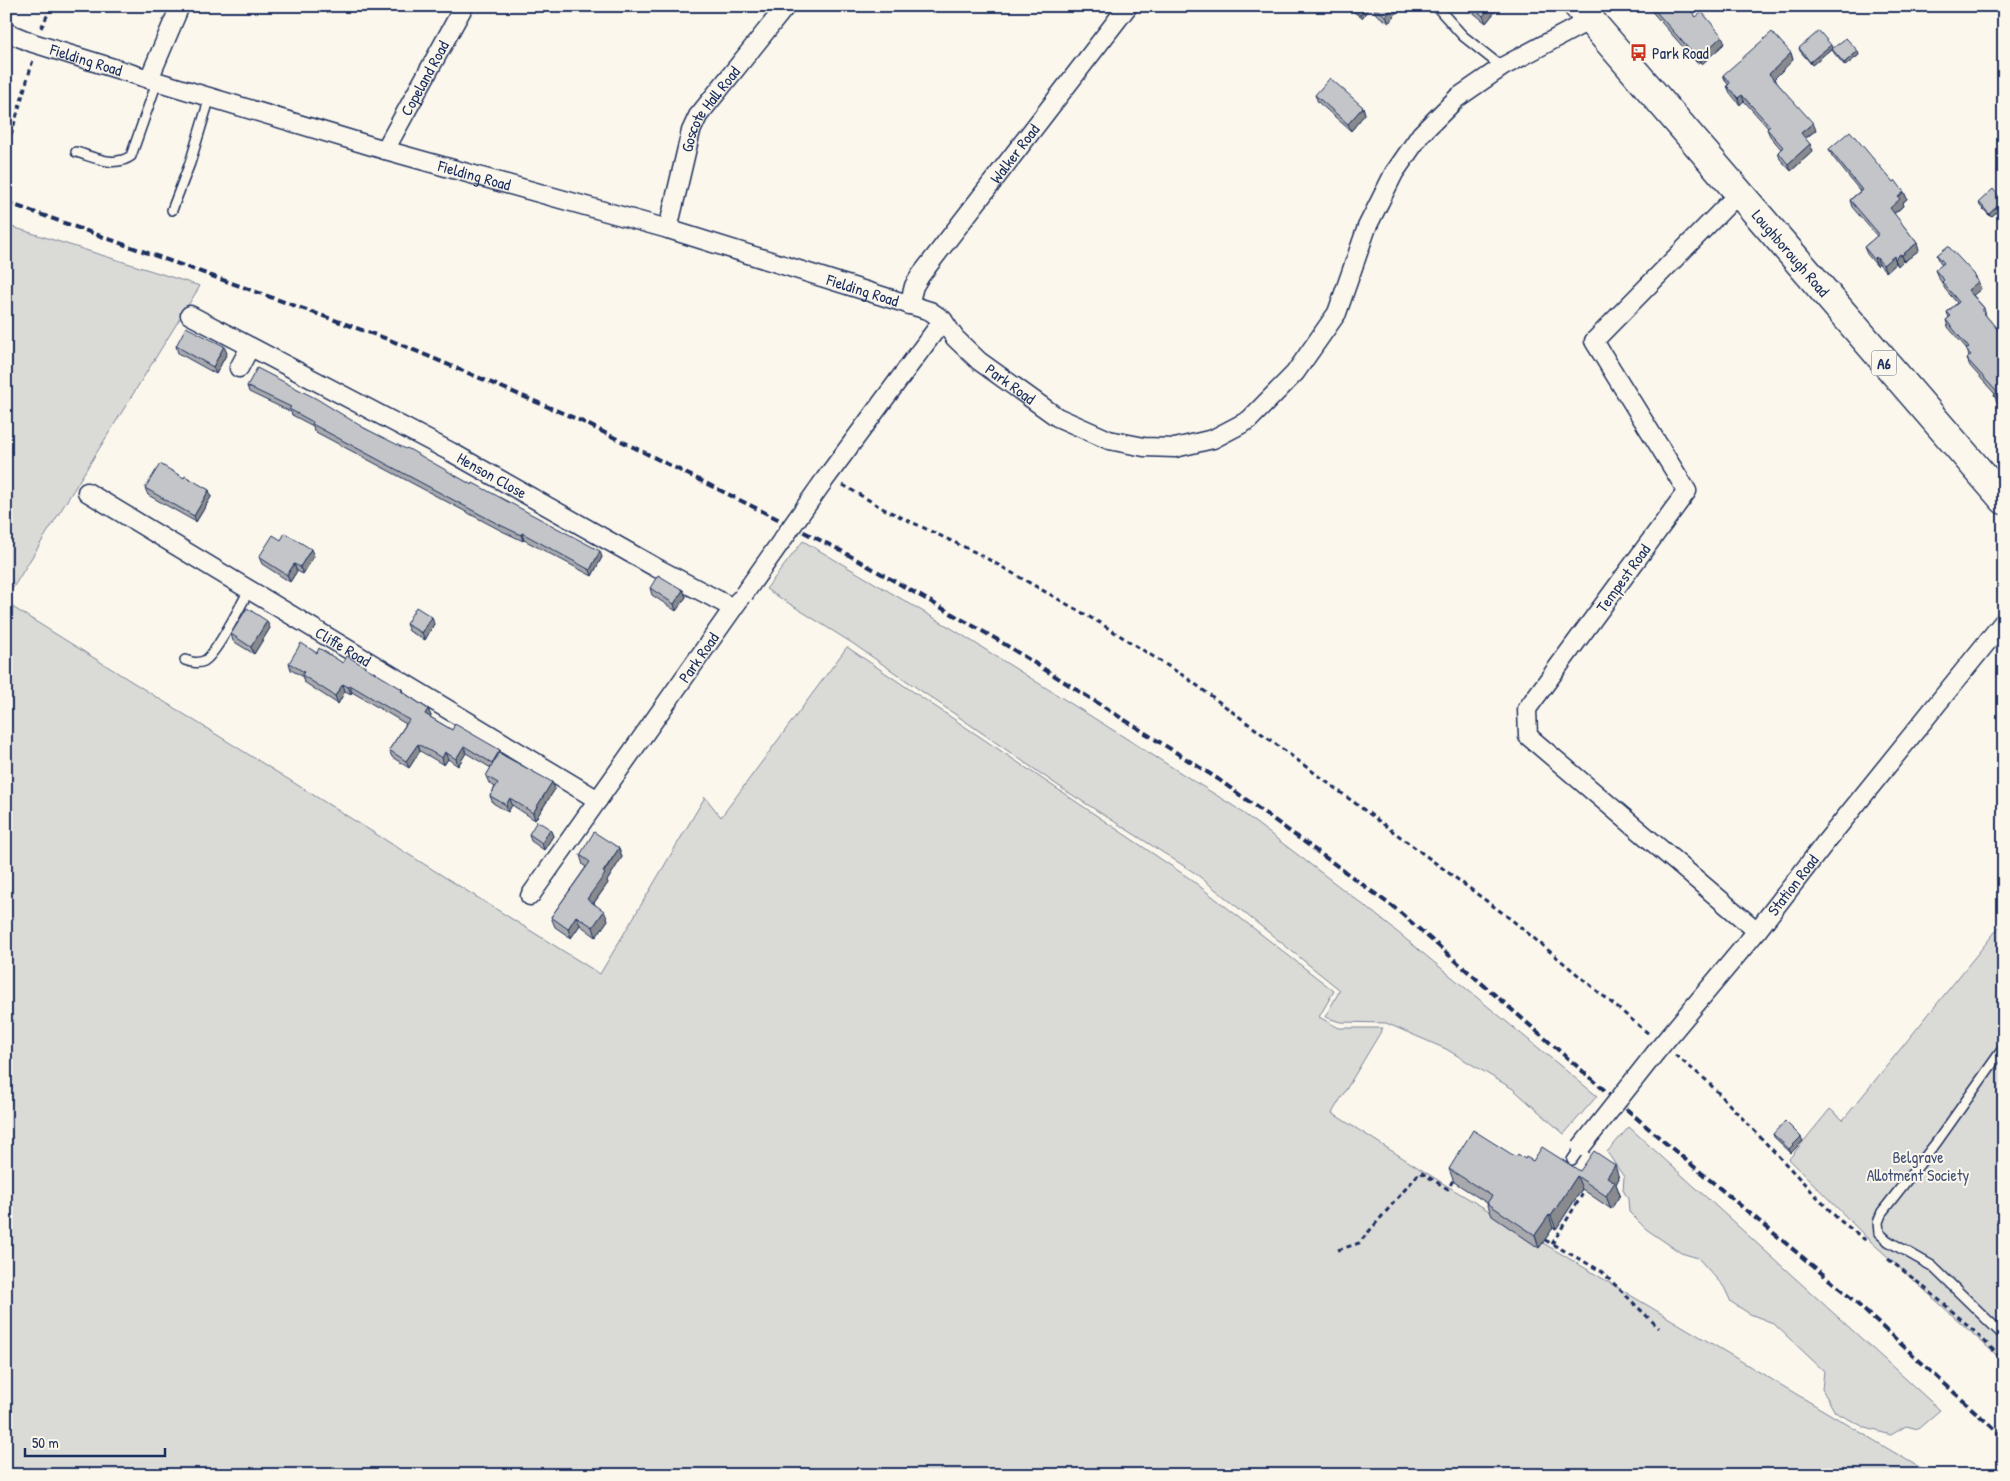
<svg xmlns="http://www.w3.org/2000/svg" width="2010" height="1481" font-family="'Patrick Hand',sans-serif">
  <rect width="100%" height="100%" fill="#fbf7ec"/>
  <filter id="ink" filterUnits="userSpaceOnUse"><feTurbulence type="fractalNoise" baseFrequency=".02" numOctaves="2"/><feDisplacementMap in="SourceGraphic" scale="10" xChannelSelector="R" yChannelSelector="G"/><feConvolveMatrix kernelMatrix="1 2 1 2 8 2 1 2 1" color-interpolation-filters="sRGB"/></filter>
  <g filter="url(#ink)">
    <g fill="#dadad7" stroke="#7a849a">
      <polygon points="6,225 200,286 6,599"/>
      <polygon points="803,541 951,628 1235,807 1374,913 1597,1096 1564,1134 1513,1089 1446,1049 1386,1023 1340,1022 1325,1017 1340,990 1195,873 1063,789 852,643 766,589"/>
      <polygon points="6,603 600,974 705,797 721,817 847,647 1189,878 1334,991 1319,1017 1339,1028 1383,1028 1332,1113 1444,1184 1932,1475 6,1475"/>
      <polygon points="2004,921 2004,1362 1868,1239 1789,1159 1830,1109 1843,1120"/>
      <polygon points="1629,1127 1940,1410 1918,1429 1906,1426 1891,1435 1866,1428 1835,1412 1822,1389 1824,1371 1773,1323 1750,1314 1731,1302 1724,1287 1698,1258 1681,1253 1646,1229 1629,1212 1628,1199 1623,1190 1624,1177 1607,1152"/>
    </g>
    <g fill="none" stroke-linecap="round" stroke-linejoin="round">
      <defs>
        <g id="service">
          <polyline points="1436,6 1463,36 1502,67"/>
          <path d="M 76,152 C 94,157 114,168 131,156 L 157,82"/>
          <polyline points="172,210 190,163 210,97"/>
          <path d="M 185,660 C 191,662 197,664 204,661 C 215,656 242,603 249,590"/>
          <polyline points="2004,1047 1936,1143 1882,1212 1878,1222 1879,1233 1888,1241 1932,1266 2004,1336"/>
          <polyline points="1572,1160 1581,1147"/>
        </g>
        <g id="minor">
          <path id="s1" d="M 6,32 L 33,43 L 149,79 L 385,150 L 668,229 L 930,311 L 943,320 L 955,338 L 979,361 L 1057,417 L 1109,440 L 1144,447 L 1175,448 L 1213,439 L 1249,420 L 1295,373 L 1337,313 L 1367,227 L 1394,173 L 1421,134 L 1457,98 L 1502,67 L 1590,20"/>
          <polyline points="149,79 180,6"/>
          <path id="s2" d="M 385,150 L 464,6"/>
          <polyline points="1739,193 1594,341 1687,491 1527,709 1528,736 1757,931"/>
          <path id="s3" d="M 668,229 L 691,131 L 698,116 L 786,6"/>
          <path id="s4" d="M 909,305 L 914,286 L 920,276 L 1128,6"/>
          <path id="s5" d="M 190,315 L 451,452 L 655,567 L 733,608"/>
          <polyline points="239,368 250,347"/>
          <polyline points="823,482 943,320"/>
          <path id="s6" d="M 87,492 L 598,800"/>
          <path id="s7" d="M 530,896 L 739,600"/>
          <path id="s8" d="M 1656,1052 L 1757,931 L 1825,843 L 2004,621"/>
        </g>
        <g id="trunk">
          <path id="s9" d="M 1578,6 L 2004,500"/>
        </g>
      </defs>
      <use href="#service" stroke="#1b2f5e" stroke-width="12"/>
      <use href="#minor" stroke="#1b2f5e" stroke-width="21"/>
      <use href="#trunk" stroke="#1b2f5e" stroke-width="31"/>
      <g stroke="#1b2f5e" stroke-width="3" stroke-dasharray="5 4" stroke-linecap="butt">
        <polyline points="41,28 52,6"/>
        <polyline points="6,152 33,60"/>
        <polyline points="843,485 884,509 979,554 1100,623 1187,678 1512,920 1649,1034"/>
        <polyline points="1675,1055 1706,1080 1838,1219 1868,1242"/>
        <polyline points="1545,1240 1601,1271 1659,1328"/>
        <polyline points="1552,1244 1582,1195 1578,1192 1580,1190"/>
        <polyline points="1338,1250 1359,1243 1420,1172 1448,1189 1455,1177"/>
        <path d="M 1888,1259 C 1929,1290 1969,1324 2004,1361"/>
      </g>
      <use href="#service" stroke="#fbf7ec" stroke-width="9"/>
      <use href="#minor" stroke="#fbf7ec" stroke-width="18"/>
      <use href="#trunk" stroke="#fbf7ec" stroke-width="28"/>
      <polyline stroke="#1b2f5e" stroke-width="4" stroke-dasharray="8 4" stroke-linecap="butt" points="6,202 390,340 579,420 838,549 998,640 1218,779 1396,909 1662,1140 1843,1291 2004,1438"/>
      <defs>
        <g id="minor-bridge">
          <polyline points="744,594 823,482"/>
          <polyline points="1581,1147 1656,1052"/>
        </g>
      </defs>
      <use href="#minor-bridge" stroke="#1b2f5e" stroke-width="21" stroke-linecap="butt"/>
      <use href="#minor-bridge" stroke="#fbf7ec" stroke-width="18"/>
    </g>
    <g fill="#a8a9ad" stroke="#1b2f5e">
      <polygon points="1342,6 1370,6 1362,18 1347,7 1346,9"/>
      <polygon points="1374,6 1401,6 1389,23 1376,14 1373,7"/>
      <polygon points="1465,6 1498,6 1498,8 1486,23"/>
      <polygon points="1647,6 1687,6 1696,17 1725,43 1702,64 1700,61 1697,63"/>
      <polygon points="1799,48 1832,48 1812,65 1800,51"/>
      <polygon points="1832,49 1859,55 1845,66 1834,53"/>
      <polygon points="1791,53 1793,60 1774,79 1816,130 1805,139 1810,144 1813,151 1791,171 1780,159 1778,152 1781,149 1770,136 1767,129 1768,128 1744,101 1740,105 1730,93 1727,86 1728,84 1726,82 1723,75"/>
      <polygon points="1315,95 1363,107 1365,114 1351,131 1318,102"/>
      <polygon points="1829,149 1893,182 1904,192 1907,199 1902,203 1903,206 1894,214 1917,243 1919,250 1904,262 1903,261 1898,266 1896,263 1886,272 1879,264 1877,266 1867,254 1864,247 1877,236 1852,207 1850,200 1860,191 1832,156"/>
      <polygon points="1979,202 2004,202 2004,205 1991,217 1980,206"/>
      <polygon points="1937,255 1975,275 1981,289 1973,295 1984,308 1986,316 2004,337 2004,408 1997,402 1994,395 1995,394 1970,366 1967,359 1969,357 1967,349 1948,327 1946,320 1949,318 1947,312 1957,303 1945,289 1942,283 1938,277 1935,270 1942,265 1940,262"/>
      <polygon points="176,346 227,353 216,374 178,353"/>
      <polygon points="247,386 364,428 472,485 602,557 592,576 524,540 523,541 500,530 314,431 313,426 292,415 291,412 249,392"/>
      <polygon points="184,478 209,490 211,497 196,522 148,495 145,488"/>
      <polygon points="281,540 314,556 303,574 297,571 290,582 262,564 259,557"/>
      <polygon points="650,588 683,590 686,597 676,611 652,595"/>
      <polygon points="406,624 434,624 425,640 409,631"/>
      <polygon points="270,628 254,654 233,641 231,634"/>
      <polygon points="317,653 402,689 403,692 428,709 431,716 430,717 452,730 500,750 501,754 555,789 535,820 512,805 508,812 493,803 490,796 495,787 489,783 486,776 491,768 466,753 458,766 448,759 444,765 420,751 409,768 392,757 389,750 406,724 352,692 351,694 345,691 338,704 304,682 302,676 291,670 289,663"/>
      <polygon points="550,829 553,836 544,850 531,841 529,834"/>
      <polygon points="619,848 622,857 607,881 608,883 594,903 608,920 596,937 580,925 571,938 555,927 551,917 586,867 583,865 580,855"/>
      <polygon points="1773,1134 1803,1141 1791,1153 1774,1137"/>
      <polygon points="1516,1157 1580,1171 1619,1178 1616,1184 1620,1195 1611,1209 1582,1189 1556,1229 1553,1228 1539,1248 1492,1216 1487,1203 1454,1182 1449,1169"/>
    </g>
    <g fill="#888a8d" stroke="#1b2f5e">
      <polygon points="1366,6 1370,6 1362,18 1360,15"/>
      <polygon points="1394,6 1401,6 1389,23 1386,16"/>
      <polygon points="1492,6 1498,6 1498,8 1486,23 1483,16"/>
      <polygon points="1722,36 1725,43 1702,64 1700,57"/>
      <polygon points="1831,45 1832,48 1812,65 1810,62"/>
      <polygon points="1858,51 1859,55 1845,66 1844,63"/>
      <polygon points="1791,53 1793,60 1772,81 1769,74"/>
      <polygon points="1697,54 1700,61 1697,63 1695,56"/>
      <polygon points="1742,95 1744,101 1740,105 1738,98"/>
      <polygon points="1363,107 1365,114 1351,131 1348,124"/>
      <polygon points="1813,123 1816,130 1803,140 1801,133"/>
      <polygon points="1810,144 1813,151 1791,171 1788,164"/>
      <polygon points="1904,192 1907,199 1902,203 1903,206 1892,215 1890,208 1898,197"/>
      <polygon points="2003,201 2004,205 1991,217 1989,214"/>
      <polygon points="1917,243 1919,250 1904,262 1902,255"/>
      <polygon points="1900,254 1903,261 1898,266 1895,259"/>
      <polygon points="1894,256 1896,263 1886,272 1883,265"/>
      <polygon points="1876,257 1879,264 1877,266 1874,259"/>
      <polygon points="1975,275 1981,289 1971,297 1968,290 1974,277"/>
      <polygon points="224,346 227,353 216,374 213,367"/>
      <polygon points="209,490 211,497 196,522 194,516"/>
      <polygon points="522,533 524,540 523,541 521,535"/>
      <polygon points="311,549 314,556 303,574 300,567"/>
      <polygon points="600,551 602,557 592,576 590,570"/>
      <polygon points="294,564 297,571 290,582 287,575"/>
      <polygon points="683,590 686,597 676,611 674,604"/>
      <polygon points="432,617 434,624 425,640 422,633"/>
      <polygon points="267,621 270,628 254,654 251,647"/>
      <polygon points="343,684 345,691 338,704 335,696"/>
      <polygon points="350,685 352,692 351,694 348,687"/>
      <polygon points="428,709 431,716 427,721 425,714"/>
      <polygon points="418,744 420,751 409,768 406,761"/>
      <polygon points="464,746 466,753 458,766 456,759"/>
      <polygon points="500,750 502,757 494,770 492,763"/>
      <polygon points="445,752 448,759 444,765 442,758"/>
      <polygon points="552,782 555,789 535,820 533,813"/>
      <polygon points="510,798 512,805 508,812 506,805"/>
      <polygon points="550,829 553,836 544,850 542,843"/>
      <polygon points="619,848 622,857 607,881 608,883 590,908 587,899"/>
      <polygon points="604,911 608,920 596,937 593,927"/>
      <polygon points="576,916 580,925 571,938 568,929"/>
      <polygon points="1801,1137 1803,1141 1791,1153 1789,1149"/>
      <polygon points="1615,1165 1619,1178 1616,1184 1620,1195 1611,1209 1606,1196 1607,1177"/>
      <polygon points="1577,1176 1582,1189 1556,1229 1551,1216"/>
      <polygon points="1549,1215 1553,1228 1539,1248 1535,1235"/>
    </g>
    <g fill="#c3c5c9" stroke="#1b2f5e">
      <polygon points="1349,6 1366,6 1360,15"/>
      <polygon points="1374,6 1394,6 1386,16 1373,7"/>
      <polygon points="1471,6 1492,6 1483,16"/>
      <polygon points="1651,6 1687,6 1696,17 1702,12 1722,36 1700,57 1697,54 1695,56"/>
      <polygon points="1819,31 1831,45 1810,62 1799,48"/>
      <polygon points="1772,32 1791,53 1769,74 1813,123 1801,133 1810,144 1788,164 1778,152 1783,147 1767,129 1770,126 1742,95 1738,98 1727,86 1730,83 1723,75"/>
      <polygon points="1846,38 1858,51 1844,63 1832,49"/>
      <polygon points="1330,78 1363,107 1348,124 1315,95"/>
      <polygon points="1850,131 1893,182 1895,180 1904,192 1898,197 1900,199 1890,208 1917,243 1902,255 1900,254 1895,259 1894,256 1883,265 1876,257 1874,259 1864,247 1879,234 1850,200 1862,190 1829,149"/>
      <polygon points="1993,189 2003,201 1989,214 1979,202"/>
      <polygon points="1948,246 1975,275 1974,277 1978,282 1968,290 1984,308 1982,310 1987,317 2004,337 2004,403 1994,395 1997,392 1967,359 1971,355 1966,350 1969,348 1946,320 1951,316 1947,312 1959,302 1942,282 1944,280 1935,270 1944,263 1937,255"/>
      <polygon points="186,327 224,346 213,367 176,346"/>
      <polygon points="257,368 317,399 364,428 406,449 407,448 472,485 473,483 600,551 590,570 522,533 521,535 498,524 312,424 313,422 289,409 291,407 247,386"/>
      <polygon points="160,464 184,478 185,476 209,490 194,516 145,488"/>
      <polygon points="285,533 311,549 300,567 294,564 287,575 259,557 273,535 281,540"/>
      <polygon points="658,575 683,590 674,604 650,588"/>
      <polygon points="416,607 432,617 422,633 406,624"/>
      <polygon points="247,608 267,621 251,647 231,634"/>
      <polygon points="301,643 317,653 319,648 343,663 347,656 402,689 401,691 428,709 425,714 452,730 455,724 500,750 492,763 464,746 456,759 445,752 442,758 418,744 406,761 389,750 409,720 350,685 348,687 343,684 335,696 302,675 304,672 289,663"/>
      <polygon points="499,753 552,782 533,813 510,798 506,805 490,796 498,783 486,776"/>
      <polygon points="537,821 550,829 542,843 529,834"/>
      <polygon points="594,832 619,848 603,872 605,874 587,899 604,911 593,927 576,916 568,929 551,917 590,862 580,855"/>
      <polygon points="1785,1121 1801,1137 1789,1149 1773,1134"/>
      <polygon points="1473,1130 1516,1157 1518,1154 1525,1159 1526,1157 1533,1161 1542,1147 1580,1171 1594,1151 1615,1165 1607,1177 1615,1182 1606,1196 1577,1176 1551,1216 1549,1215 1535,1235 1487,1203 1492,1196 1449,1169"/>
    </g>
  </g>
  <defs>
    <symbol id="bus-bare" viewBox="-9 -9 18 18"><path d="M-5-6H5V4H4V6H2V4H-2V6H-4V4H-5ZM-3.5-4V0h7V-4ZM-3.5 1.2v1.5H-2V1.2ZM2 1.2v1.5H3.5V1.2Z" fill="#c8321e" stroke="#fbf7ec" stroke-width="2.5" paint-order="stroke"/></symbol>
  </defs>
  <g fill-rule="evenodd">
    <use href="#bus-bare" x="1626" y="40" width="25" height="25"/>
  </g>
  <g text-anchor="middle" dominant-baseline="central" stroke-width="4" stroke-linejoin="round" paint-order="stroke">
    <rect fill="#fbf7ec" stroke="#5e6b89" stroke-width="1" x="1871.5" y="350.5" width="25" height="25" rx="4"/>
    <g font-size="15" font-weight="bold" fill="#1b2f5e">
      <text x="1884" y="363">A6</text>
    </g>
    <g font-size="16" fill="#1b2f5e" stroke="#fbf7ec" text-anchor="start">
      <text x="1652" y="53">Park Road</text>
    </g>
    <g font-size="16" fill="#1b2f5e" stroke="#fbf7ec">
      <text stroke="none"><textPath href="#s1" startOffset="85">Fielding Road</textPath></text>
      <text stroke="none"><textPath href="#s2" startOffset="82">Copeland Road</textPath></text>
      <text stroke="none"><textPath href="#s3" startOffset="129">Goscote Hall Road</textPath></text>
      <text stroke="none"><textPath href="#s4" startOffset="186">Walker Road</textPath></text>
      <text stroke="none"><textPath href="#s1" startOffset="490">Fielding Road</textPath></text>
      <text stroke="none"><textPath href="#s9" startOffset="326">Loughborough Road</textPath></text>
      <text stroke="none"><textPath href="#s1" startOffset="895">Fielding Road</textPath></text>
      <text stroke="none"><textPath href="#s1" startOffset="1075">Park Road</textPath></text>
      <text stroke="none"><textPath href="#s5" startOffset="342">Henson Close</textPath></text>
      <text transform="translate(1623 578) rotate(-54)">Tempest Road</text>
      <text stroke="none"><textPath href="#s6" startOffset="299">Cliffe Road</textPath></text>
      <text stroke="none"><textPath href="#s7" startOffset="292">Park Road</textPath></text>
      <text stroke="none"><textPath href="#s8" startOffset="216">Station Road</textPath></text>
    </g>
    <g font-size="16" fill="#415176" stroke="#fbf7ec">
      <text x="1918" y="1157">Belgrave<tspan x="1918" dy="18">Allotment Society</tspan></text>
    </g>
  </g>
  <rect width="2010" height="1481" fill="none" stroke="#fbf7ec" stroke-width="25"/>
  <rect x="12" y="12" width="1985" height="1456" fill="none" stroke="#1b2f5e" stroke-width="2" filter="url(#ink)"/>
  <path d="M25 1448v8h140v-8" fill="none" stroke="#1b2f5e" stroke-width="2.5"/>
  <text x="32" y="1448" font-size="15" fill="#1b2f5e" stroke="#fbf7ec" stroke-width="4" paint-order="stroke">50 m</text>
</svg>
